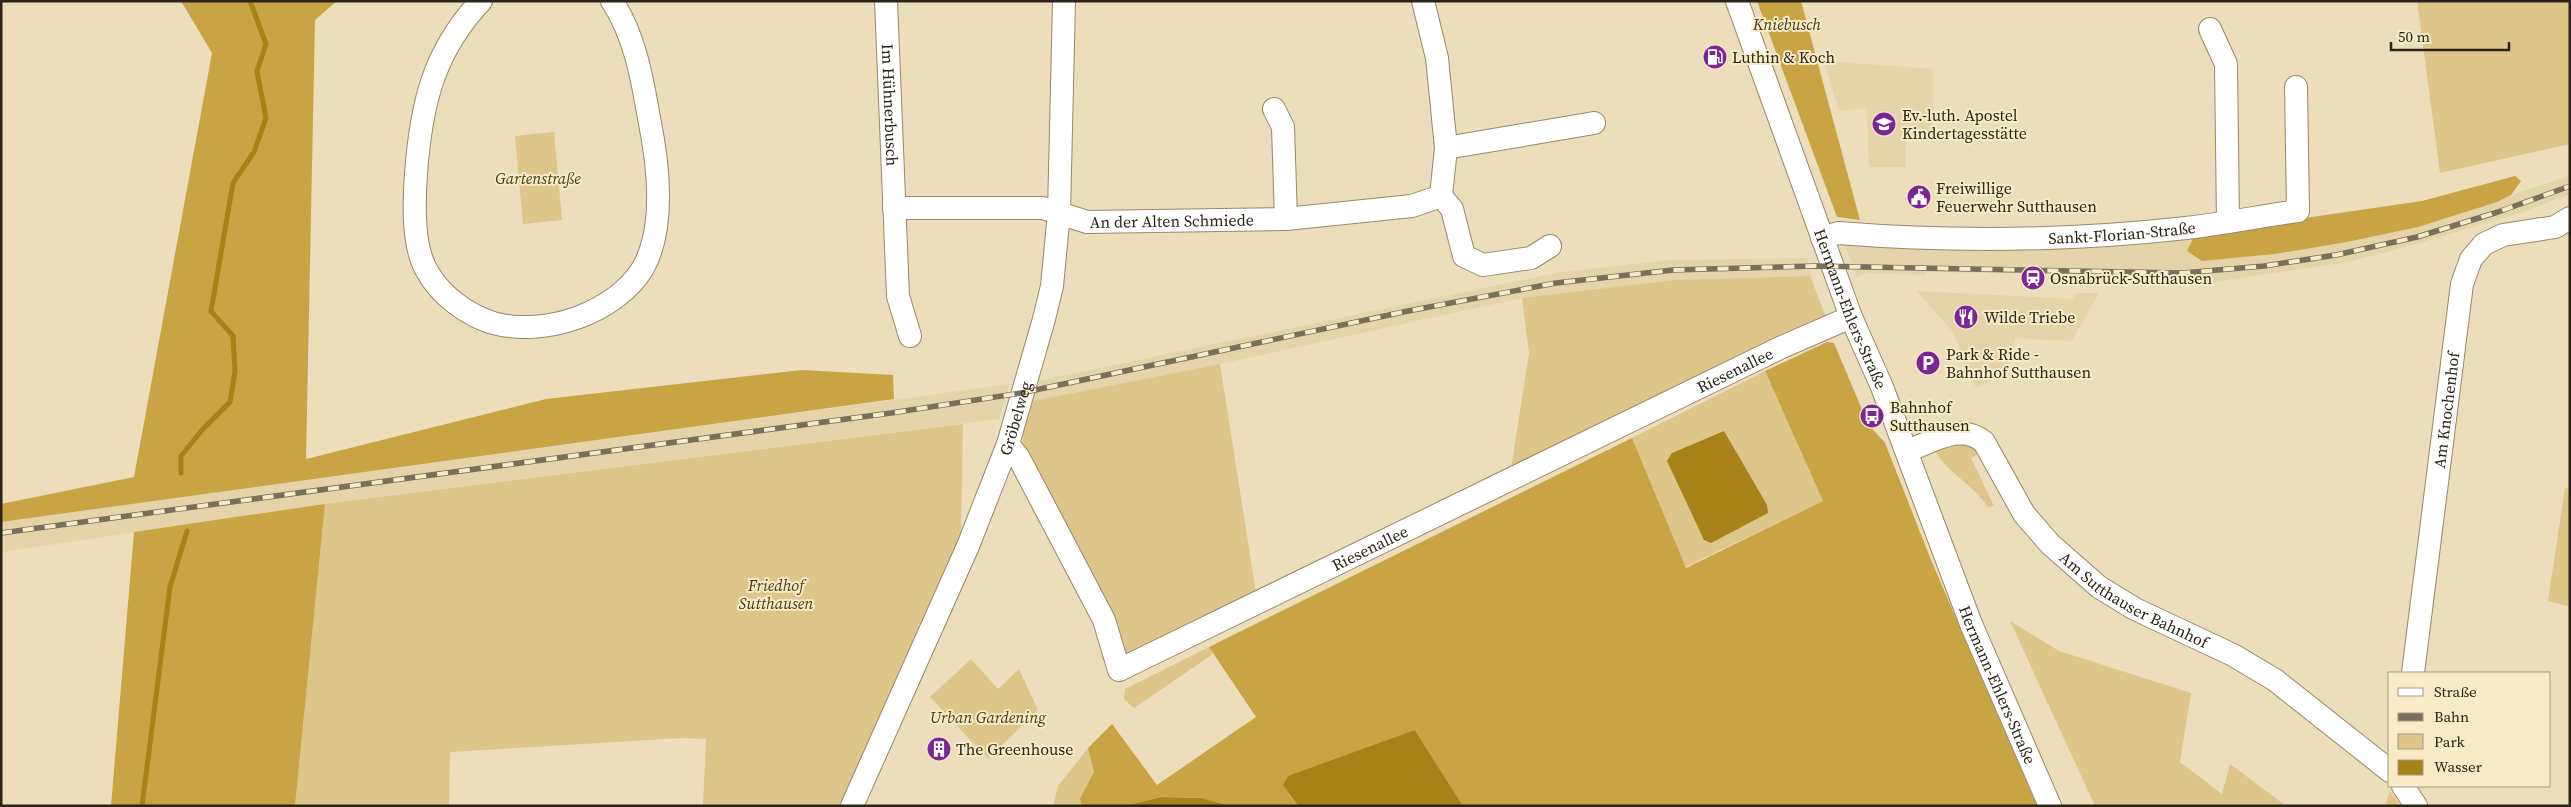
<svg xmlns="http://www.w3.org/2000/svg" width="2571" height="807" font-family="'Source Serif 4',serif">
  <rect width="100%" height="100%" fill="#ecddbb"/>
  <g fill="#e5d3aa">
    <polygon points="1824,61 1933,69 1933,142 1906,139 1906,167 1869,167 1867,108 1839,111"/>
    <polygon points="2570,176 2570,194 2523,212 2416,244 2348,262 2201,284 2183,284 2183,276 1927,272 1926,275 1866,273 1857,277 1843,239 2195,234 2202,261 2275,254 2347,242 2418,227 2497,202 2511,195"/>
    <polygon points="1807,258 1810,276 1674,280 1522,298 1220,364 1027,402 1033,382 1561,272 1672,260"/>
    <polygon points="1917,291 2074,299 2076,293 2099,293 2072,341 2015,338 2009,371 1976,388 1953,332"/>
    <polygon points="1010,384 999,419 325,504 1,552 1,522"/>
  </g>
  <g fill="#dec58a">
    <polygon points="2417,1 2570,1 2570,144 2440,173"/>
    <polygon points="554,132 562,220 523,224 515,136"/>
    <polygon points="1810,276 1826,317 1511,469 1529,353 1522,298 1674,280"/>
    <polygon points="1220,364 1256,593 1124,656 1025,459 1021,423 1027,402"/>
    <polygon points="1765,371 1823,501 1685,567 1632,438"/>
    <polygon points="963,424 961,535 846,806 703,806 706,739 682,738 450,752 449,806 295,806 325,504"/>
    <path d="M 1956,438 L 1982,452 L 1971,458 L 1994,506 L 1988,507 C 1972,483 1950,476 1933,448 Z"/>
    <polygon points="2565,488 2570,489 2570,607 2548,601"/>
    <polygon points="2010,621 2059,651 2191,693 2180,762 2222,794 2230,764 2286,806 2095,806"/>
    <polygon points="1209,647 1213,654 1134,708 1124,699 1125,689"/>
    <polygon points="971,659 998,689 1019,669 1038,710 988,759 930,697"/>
    <polygon points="1088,748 1094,772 1080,798 1081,806 1053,806 1058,786"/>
    <polygon points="2390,791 2400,806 2385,806"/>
  </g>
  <g fill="#c9a445">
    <polygon points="181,1 337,1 315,20 306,459 546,399 802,370 893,375 894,399 1,522 1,504 134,477 212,53"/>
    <polygon points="1757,1 1801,1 1860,220 1837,217"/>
    <polygon points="2515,176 2521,181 2511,195 2497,202 2418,227 2347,242 2275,254 2202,261 2187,251 2195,234 2422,201"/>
    <polygon points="1827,342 1834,343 1868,424 1885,443 1931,560 2037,806 1463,806 1415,730 1289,794 1298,806 1230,806 1201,798 1161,797 1125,806 1081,806 1080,798 1094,772 1088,748 1112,724 1157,785 1256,717 1209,647 1632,438 1686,568 1823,501 1765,371"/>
    <polygon points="325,504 295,806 111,806 134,532"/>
  </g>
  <g fill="#a68219">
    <polygon points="1724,431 1767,505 1768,513 1711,543 1704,540 1667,461 1672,453"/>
    <polygon points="1415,730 1463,806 1298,806 1283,785 1288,776"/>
    <polygon points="1161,797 1201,798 1230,806 1125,806"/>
  </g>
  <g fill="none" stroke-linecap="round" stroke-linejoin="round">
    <g stroke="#a68219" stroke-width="5">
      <polyline points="181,473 181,456 202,430 230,402 235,372 233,336 211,311 233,183 254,152 266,118 257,71 266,44 250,1"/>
      <polyline points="142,806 170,587 187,531"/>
    </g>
    <defs>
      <g id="minor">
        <path d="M 481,1 C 433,52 421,105 416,174 C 414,202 412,246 427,271 C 440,295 467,315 493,323 C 544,337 615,314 643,268 C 666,227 658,162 649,118 C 642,78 635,36 612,1"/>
        <path id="s1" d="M 886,1 L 898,296 L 910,336"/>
        <path id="s2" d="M 1737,1 L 1851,317 L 1882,387 L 1971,624 L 2050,806"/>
        <polyline points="2210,29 2226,64 2228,222"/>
        <polyline points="1274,109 1283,127 1286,219"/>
        <polyline points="1446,148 1594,123"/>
        <polyline points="1441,196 1452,209 1464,256 1483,265 1531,258 1550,246"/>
        <path id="s3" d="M 894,208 L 1043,208 L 1087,222 L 1286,219 L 1412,206 L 1441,196 L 1446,148 L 1437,58 L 1423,1"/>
        <path id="s4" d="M 1822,238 L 1838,233 C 1953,242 2070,241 2186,228 C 2223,224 2261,216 2298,211 L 2296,87"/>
        <path id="s5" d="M 1008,444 L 1019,458 L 1104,620 L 1119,670 L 1782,347 L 1851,317"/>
        <path id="s6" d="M 1907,451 C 1932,442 1961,422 1984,442 L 2024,514 L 2050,544 L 2099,587 L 2135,609 L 2233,655 L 2275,680 L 2390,771"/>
        <path id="s7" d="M 2413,673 L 2462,284 L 2471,259 L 2484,244 L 2503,235 L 2555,227 L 2570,218"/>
        <polyline points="2403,786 2416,806"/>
        <path id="s8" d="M 852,806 L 968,546 L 1008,444 L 1044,319 L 1052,286 L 1059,213 L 1064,1"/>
      </g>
    </defs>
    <use href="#minor" stroke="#978969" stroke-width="24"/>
    <use href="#minor" stroke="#fff" stroke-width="22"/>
    <defs>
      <polyline id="rail" points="1,533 891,413 1021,393 1408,311 1556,283 1673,270 1815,266 2183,273 2264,266 2336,255 2417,237 2498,212 2570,186"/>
    </defs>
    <use href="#rail" stroke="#79705b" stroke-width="5.5"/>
    <use href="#rail" stroke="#f9ebc8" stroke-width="4" stroke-dasharray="11" stroke-linecap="butt"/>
  </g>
  <defs>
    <symbol id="fuel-disc" viewBox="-11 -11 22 22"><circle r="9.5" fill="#7b2696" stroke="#f9ebc8"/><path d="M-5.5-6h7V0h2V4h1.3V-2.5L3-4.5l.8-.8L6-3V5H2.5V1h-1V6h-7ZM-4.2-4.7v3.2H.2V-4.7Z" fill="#fff"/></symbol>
    <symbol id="school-disc" viewBox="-11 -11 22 22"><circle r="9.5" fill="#7b2696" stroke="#f9ebc8"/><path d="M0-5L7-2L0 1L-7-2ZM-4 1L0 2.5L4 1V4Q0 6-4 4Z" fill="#fff"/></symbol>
    <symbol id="civic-disc" viewBox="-11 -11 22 22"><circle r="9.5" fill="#7b2696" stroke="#f9ebc8"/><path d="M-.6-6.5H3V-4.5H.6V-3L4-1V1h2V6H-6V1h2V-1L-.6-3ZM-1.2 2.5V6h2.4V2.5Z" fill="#fff"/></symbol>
    <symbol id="station-disc" viewBox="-11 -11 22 22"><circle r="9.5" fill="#7b2696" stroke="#f9ebc8"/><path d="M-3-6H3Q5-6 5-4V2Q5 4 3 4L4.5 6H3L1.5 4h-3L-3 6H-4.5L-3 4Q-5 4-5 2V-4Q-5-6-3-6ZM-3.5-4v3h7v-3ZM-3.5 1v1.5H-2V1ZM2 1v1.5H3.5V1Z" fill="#fff"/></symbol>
    <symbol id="restaurant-disc" viewBox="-11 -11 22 22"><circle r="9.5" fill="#7b2696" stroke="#f9ebc8"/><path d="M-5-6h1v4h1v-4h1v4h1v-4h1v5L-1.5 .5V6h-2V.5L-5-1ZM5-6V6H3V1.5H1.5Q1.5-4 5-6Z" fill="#fff"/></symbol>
    <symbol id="parking-disc" viewBox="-11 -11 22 22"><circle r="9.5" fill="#7b2696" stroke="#f9ebc8"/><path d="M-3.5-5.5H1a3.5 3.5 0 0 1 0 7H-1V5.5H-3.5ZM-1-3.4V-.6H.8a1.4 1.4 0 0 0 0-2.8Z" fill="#fff"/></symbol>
    <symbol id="bus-disc" viewBox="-11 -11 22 22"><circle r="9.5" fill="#7b2696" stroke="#f9ebc8"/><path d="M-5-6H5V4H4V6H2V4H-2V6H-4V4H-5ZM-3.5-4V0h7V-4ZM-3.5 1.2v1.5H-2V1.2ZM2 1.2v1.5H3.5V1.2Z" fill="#fff"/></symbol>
    <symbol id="building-disc" viewBox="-11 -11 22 22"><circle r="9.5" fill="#7b2696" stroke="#f9ebc8"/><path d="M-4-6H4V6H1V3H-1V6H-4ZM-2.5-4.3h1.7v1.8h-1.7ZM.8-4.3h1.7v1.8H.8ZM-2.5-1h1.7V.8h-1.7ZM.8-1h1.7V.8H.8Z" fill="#fff"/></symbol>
  </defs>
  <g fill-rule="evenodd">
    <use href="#fuel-disc" x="1701" y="43" width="28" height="28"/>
    <use href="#school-disc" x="1870" y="110" width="28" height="28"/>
    <use href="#civic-disc" x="1905" y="183" width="28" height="28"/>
    <use href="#station-disc" x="2019" y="264" width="28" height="28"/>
    <use href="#restaurant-disc" x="1952" y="303" width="28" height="28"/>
    <use href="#parking-disc" x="1914" y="349" width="28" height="28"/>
    <use href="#bus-disc" x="1858" y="402" width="28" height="28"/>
    <use href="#building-disc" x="925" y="735" width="28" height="28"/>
  </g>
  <g text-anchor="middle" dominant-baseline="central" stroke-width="4" stroke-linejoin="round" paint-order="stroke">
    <g font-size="16" font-style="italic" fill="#4a3a12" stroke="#f9ebc8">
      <text x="1787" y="24">Kniebusch</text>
      <text x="538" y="178">Gartenstraße</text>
      <text x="776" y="585">Friedhof<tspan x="776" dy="18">Sutthausen</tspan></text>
      <text x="988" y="717">Urban Gardening</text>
    </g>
    <g font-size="16" fill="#2a2518" stroke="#f9ebc8" text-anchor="start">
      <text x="1732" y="57">Luthin &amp; Koch</text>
      <text x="1902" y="115">Ev.-luth. Apostel<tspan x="1902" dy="18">Kindertagesstätte</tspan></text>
      <text x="1936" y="188">Freiwillige<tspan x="1936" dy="18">Feuerwehr Sutthausen</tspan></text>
      <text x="2050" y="278">Osnabrück-Sutthausen</text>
      <text x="1984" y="317">Wilde Triebe</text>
      <text x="1946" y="354">Park &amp; Ride -<tspan x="1946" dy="18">Bahnhof Sutthausen</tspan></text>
      <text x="1890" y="407">Bahnhof<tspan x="1890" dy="18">Sutthausen</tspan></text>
      <text x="956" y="749">The Greenhouse</text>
    </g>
    <g font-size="16" fill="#2a2518" stroke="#f9ebc8">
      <text stroke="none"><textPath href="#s1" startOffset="104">Im Hühnerbusch</textPath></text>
      <text stroke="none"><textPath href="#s3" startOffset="280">An der Alten Schmiede</textPath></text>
      <text stroke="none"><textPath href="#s4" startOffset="301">Sankt-Florian-Straße</textPath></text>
      <text stroke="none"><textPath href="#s2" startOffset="328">Hermann-Ehlers-Straße</textPath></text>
      <text stroke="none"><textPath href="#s5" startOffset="938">Riesenallee</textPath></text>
      <text stroke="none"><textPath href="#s7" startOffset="265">Am Knochenhof</textPath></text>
      <text stroke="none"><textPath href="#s8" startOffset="421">Gröbelweg</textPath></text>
      <text stroke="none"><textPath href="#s5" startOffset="532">Riesenallee</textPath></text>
      <text stroke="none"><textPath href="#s6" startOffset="306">Am Sutthauser Bahnhof</textPath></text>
      <text stroke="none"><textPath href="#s2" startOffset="732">Hermann-Ehlers-Straße</textPath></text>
    </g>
  </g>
  <rect width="2571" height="807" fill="none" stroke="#2a2518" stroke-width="5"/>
  <rect x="2388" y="672" width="162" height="115" fill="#f9ebc8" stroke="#a69c82"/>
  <rect x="2398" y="688" width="25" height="8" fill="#ffffff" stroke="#a69c82"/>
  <text x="2434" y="697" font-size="15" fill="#2a2518">Straße</text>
  <rect x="2398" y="713" width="25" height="8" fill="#79705b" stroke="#a69c82"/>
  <text x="2434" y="722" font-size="15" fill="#2a2518">Bahn</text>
  <rect x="2398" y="734" width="25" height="15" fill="#dec58a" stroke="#a69c82"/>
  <text x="2434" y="747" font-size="15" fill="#2a2518">Park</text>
  <rect x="2398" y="760" width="25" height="15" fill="#a68219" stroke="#a69c82"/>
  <text x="2434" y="772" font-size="15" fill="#2a2518">Wasser</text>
  <path d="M2391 42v8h118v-8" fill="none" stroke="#2a2518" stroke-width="2.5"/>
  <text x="2398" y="42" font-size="15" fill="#2a2518" stroke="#f9ebc8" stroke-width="4" paint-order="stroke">50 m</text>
</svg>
